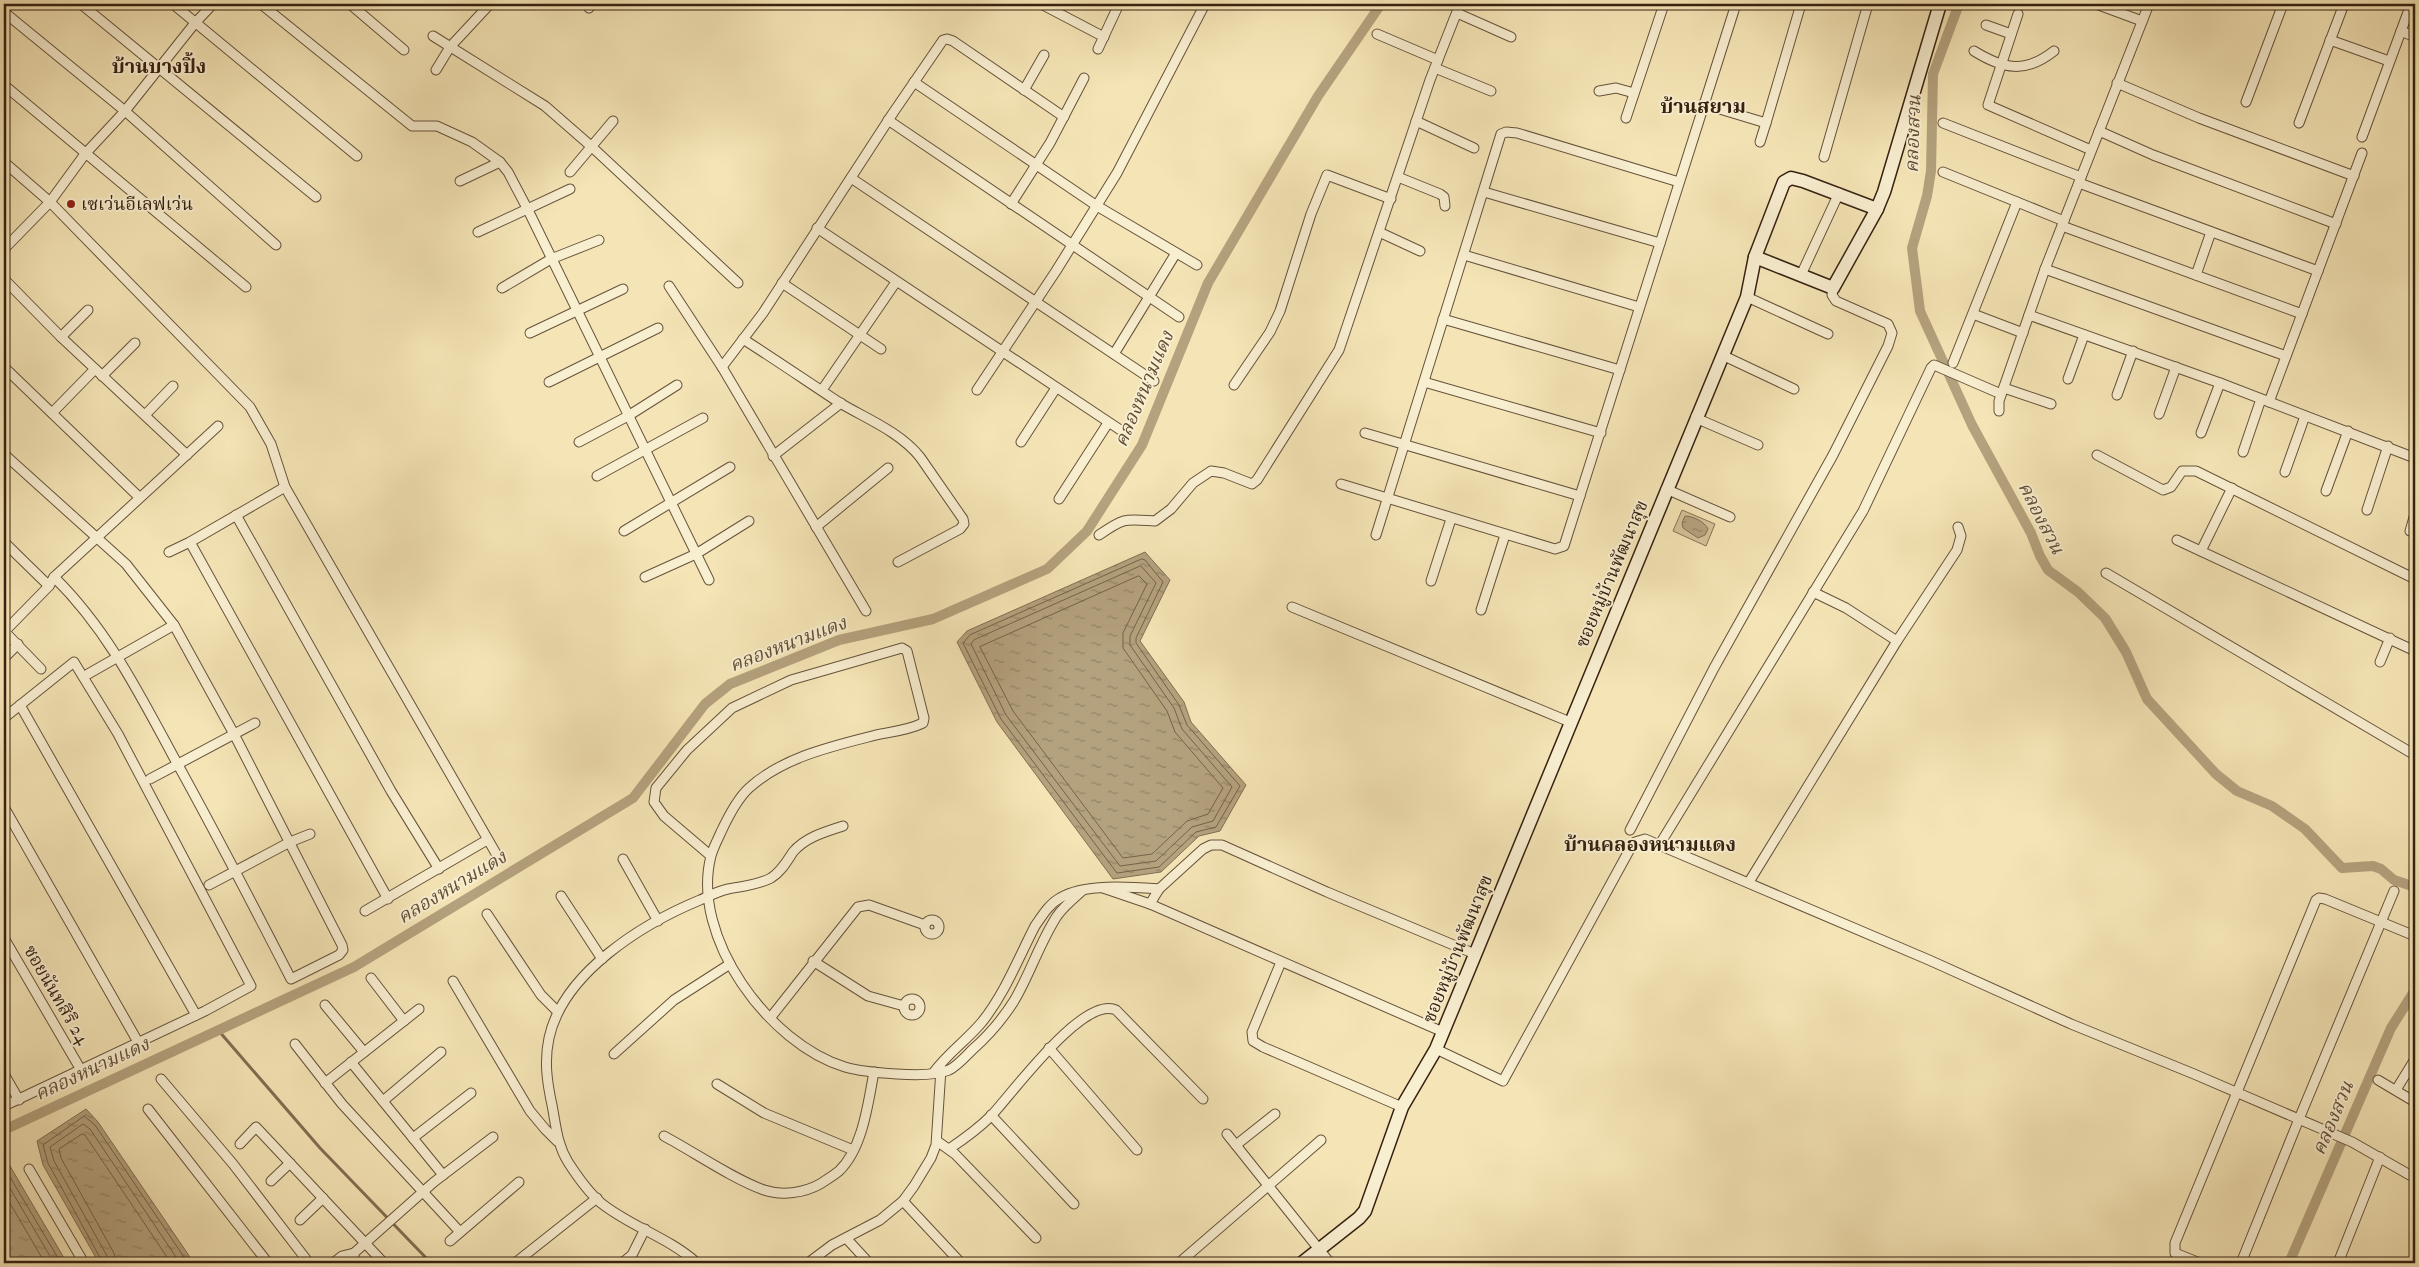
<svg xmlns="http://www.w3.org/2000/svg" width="2419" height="1267" font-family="'IM FELL French Canon','Noto Serif Thai',serif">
  <defs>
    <pattern id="water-ripples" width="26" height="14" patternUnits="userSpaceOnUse" patternTransform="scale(1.25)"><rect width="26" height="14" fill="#b4a27e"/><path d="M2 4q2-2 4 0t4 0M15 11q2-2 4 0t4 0" fill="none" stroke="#938466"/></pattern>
  </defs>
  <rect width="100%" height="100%" fill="#f5e5b6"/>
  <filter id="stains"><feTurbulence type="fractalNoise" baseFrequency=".004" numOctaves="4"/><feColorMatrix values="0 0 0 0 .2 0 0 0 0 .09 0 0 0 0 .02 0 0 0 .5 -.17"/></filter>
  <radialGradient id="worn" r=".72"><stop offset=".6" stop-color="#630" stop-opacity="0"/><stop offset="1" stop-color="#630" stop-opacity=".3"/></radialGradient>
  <polygon fill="#d5c49a" stroke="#867256" points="1682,510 1715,524 1706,546 1673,531"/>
  <g fill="url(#water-ripples)" stroke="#826e52">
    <path d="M 1685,516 C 1693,516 1705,522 1708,529 L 1705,535 L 1698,538 L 1683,528 L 1682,523 Z"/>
    <polygon points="1145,552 1170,580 1140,641 1184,702 1191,722 1246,785 1220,831 1199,836 1161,872 1113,879 997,722 957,642 967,631"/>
    <polygon points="86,1109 98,1122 194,1263 99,1263 43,1165 37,1141"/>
    <polygon points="7,1161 67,1263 4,1263 4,1163"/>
  </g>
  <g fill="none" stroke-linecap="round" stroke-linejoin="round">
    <g stroke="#756248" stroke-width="1">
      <polygon points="1142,559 1145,560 1163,582 1136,638 1136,643 1179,705 1187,725 1240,786 1216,827 1196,832 1159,867 1117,873 1001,719 963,643 970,635"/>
      <polygon points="1141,566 1156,583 1130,636 1130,645 1174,708 1182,729 1232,787 1213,821 1192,827 1156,861 1120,866 1006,715 971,644 974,640"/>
      <polygon points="1139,576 1147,584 1123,633 1123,648 1167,711 1175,732 1223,788 1208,814 1187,821 1152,854 1123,858 1013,711 980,647"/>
      <polyline points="4,1167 61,1263"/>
      <polyline points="4,1178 54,1263"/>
      <polyline points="4,1193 45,1263"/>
      <polyline points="103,1263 48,1163 43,1145 84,1116 95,1125 188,1263"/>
      <polyline points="109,1263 107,1256 54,1161 50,1147 83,1124 90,1129 180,1263"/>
      <polyline points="116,1263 114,1253 61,1158 59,1149 82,1134 85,1135 171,1263"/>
    </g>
    <polyline stroke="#826e52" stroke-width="3" points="218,1030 320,1148 431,1263"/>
    <g stroke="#b4a27e" stroke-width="10">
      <polyline points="1959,4 1933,74 1931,171 1927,196 1912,248 1920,311 1972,425 2031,533 2040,556 2048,570 2078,592 2105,618 2126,652 2147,699 2216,774 2237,791 2272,806 2305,829 2342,868 2373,866 2381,869 2394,880 2415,887"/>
      <polyline points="4,1130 354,967 633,798 705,704 730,684 839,640 933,619 1047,569 1087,531 1142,445 1208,283 1318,96 1381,4"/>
      <polyline points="2289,1263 2391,1028 2415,990"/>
    </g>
    <defs>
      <g id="street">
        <polyline points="81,4 316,197"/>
        <polyline points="173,4 357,156"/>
        <polyline points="261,4 412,126 437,126 472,142 500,162 508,172 528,210 709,580"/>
        <polyline points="350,4 404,50"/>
        <polyline points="1041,4 1104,37"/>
        <polyline points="2096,4 2142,21"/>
        <polyline points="589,8 591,4"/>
        <polyline points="4,12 125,111 276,245"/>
        <polyline points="1457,13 1511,37"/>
        <polyline points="2018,14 1988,105 2091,150"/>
        <polyline points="1986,25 2011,34"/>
        <polyline points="2401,31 2415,37"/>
        <polyline points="1377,34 1438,60"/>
        <polyline points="433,36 545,106 592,147 738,283"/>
        <polyline points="2330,40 2389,61"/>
        <polyline points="1098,49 1119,4"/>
        <path d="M 1974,51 C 2003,69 2025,74 2054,51"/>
        <polyline points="1435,68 1491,91"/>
        <polyline points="436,70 450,47 490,4"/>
        <polyline points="914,82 1097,206 1197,265"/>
        <polyline points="2117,83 2199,118 2354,176"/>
        <polyline points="4,85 246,287"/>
        <polyline points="1024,90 1044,55"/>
        <polyline points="1599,91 1616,88 1634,93"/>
        <polyline points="2246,102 2283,4"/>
        <polyline points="1703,104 1766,123 1801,4"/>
        <polyline points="1626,118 1664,4"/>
        <polyline points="888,120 1179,317"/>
        <polyline points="1416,121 1474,148"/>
        <polyline points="1943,123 2081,177"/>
        <polyline points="2299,123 2344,4"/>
        <polyline points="2099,131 2153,155 2336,224"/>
        <polyline points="2362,137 2411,4"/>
        <polyline points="1760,142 1766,123"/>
        <polyline points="1824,157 1868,4"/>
        <polyline points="4,162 50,202 250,407 271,444 285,487 498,857"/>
        <polyline points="570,172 613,121"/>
        <polyline points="1943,172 2064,221"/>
        <polyline points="1398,177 1440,194 1444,197 1445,206"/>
        <polyline points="851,178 1154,381"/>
        <polyline points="460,181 500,162"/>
        <polyline points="2079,183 2318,271"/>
        <polyline points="1484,192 1660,243"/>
        <polyline points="1011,204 1050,143 1084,78"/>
        <polyline points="2062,226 2302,314"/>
        <polyline points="817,228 1125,433"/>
        <polyline points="478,232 570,189"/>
        <polyline points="1379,232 1420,251"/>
        <polyline points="4,249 50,202 85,154 125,111 195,23 213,4"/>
        <polyline points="1464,255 1639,307"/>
        <polyline points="2045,269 2286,356"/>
        <polyline points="1801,275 1839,193"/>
        <polyline points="2196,275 2211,232"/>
        <polyline points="4,279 61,337 187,455"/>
        <polyline points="782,283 881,349"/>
        <polyline points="669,286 722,367 866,611"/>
        <polyline points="502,288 551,259 599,240"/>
        <polyline points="1747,297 1828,334"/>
        <polyline points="1973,314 2023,333"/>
        <polyline points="2029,315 2220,383 2415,458"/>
        <polyline points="1443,319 1620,370"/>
        <polyline points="530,333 623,289"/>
        <polyline points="61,337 88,310"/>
        <path d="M 743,339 C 776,360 808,382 840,403 C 867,419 900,432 920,457 L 963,519 L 964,524 L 960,529 L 898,562"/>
        <polyline points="1114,354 1176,253"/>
        <polyline points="1722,355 1794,389"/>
        <polyline points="1953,363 2017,202"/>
        <polyline points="4,367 139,497"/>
        <polyline points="722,367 763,313 893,113 943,40 947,39 953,41 1064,117"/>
        <polyline points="102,376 135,343"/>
        <polyline points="2068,379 2084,335"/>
        <polyline points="549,382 658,328"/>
        <polyline points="1424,382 1601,433"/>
        <polyline points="1234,385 1270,332 1280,311 1311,214 1327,175 1391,199"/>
        <polyline points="2004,388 2051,404"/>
        <polyline points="822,390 896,282"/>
        <polyline points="977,390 1056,271 1117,173 1205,4"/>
        <polyline points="2117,395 2133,351"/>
        <polyline points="2269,402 2362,153"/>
        <polyline points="1999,411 1999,401 2045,269 2149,4"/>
        <polyline points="52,413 95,369"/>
        <polyline points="2159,414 2176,367"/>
        <polyline points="145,415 173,386"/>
        <polyline points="1696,416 1698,419 1758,445"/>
        <polyline points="1365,433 1580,496"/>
        <polyline points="2201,433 2220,383"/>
        <polyline points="579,442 628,416 677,385"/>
        <polyline points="1021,442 1056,388"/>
        <polyline points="2243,452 2261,399"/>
        <path d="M 4,454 L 126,564 L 174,625 L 234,734 L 342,945 L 343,950 L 339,955 L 291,979 C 252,903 213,828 172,754 C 138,691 106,628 54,577"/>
        <polyline points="2097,455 2163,490 2171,487 2182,471 2196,471 2415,579"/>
        <polyline points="773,456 841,403"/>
        <polyline points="2285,472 2305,416"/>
        <polyline points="597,476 703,418"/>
        <polyline points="1341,484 1555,549 1564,546 1736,4"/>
        <polyline points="1666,489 1730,517"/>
        <polyline points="2326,491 2348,431"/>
        <polyline points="1059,499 1108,423"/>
        <polyline points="2367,510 2388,446"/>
        <polyline points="236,515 391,791 439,869"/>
        <polyline points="816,527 888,468"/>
        <polyline points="624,531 730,467"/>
        <polyline points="2410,531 2415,514"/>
        <path d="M 1099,535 C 1125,517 1125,519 1155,521 L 1171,509 L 1193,483 L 1211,471 L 1224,473 L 1252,484 L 1257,480 L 1339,350 L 1430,80 L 1460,4"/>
        <polyline points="1376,535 1501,134 1506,132 1517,133 1679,182"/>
        <polyline points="2177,540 2415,651"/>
        <polyline points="4,542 49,586"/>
        <polyline points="190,542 388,899"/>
        <polyline points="2201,551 2232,488"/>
        <polyline points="169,552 190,542 285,487"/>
        <polyline points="2106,573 2415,755"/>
        <polyline points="645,577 696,554 749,521"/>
        <polyline points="1431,581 1451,519"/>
        <polyline points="1813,592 1846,608 1897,641"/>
        <polyline points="1292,607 1570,722"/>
        <polyline points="1481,610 1505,535"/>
        <polyline points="4,631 41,669"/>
        <polyline points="4,632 49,586 54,577 218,426"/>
        <polyline points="4,658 18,644"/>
        <polyline points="2380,662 2390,638"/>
        <polyline points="88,674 174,625"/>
        <polyline points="20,705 196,1015"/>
        <polyline points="4,718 74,662 118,734 251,986 205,1011 4,1106"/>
        <polyline points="150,779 255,723"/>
        <polyline points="4,807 138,1042"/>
        <polyline points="1630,830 1714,668 1833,455 1888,346 1892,333 1888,324 1836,301 1832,295 1833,288"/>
        <polyline points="1660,844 1863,511 1931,368 1934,365 2001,394"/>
        <path d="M 711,856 L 664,816 L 654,802 L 656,788 L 687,750 L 732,708 L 791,680 L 902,648 L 907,651 L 924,718 L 923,723 C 909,730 891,732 876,735 C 833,746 783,757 749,788 C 737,799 728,817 721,832 C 718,839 713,848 711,856 C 690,937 769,1044 845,1067 C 862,1072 880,1073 897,1074 C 912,1075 935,1076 949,1070 C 957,1066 965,1057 972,1050 C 988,1036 1002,1020 1014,1001 C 1030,974 1040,942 1057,916 C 1064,906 1073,899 1082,891"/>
        <polyline points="623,859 658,921"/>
        <polyline points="1749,882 1897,641 1957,550 1961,536 1958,527"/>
        <polyline points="209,885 290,842 310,834"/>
        <polyline points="1103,888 1150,904 1159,889 1203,849 1211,845 1222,845 1327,892 1475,954"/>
        <polyline points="561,896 602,959"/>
        <polyline points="1150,904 1443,1032"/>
        <polyline points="365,911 487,840"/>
        <polyline points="487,914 541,995 558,1012"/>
        <circle cx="932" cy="927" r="7"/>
        <polyline points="4,938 81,1070"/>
        <polyline points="813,961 868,996 904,1006"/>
        <polyline points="1281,962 1252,1032 1253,1041 1263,1047 1402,1107"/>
        <polyline points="371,978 404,1021"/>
        <polyline points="453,981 530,1111 545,1129 557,1141"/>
        <circle cx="912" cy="1007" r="8"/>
        <polyline points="325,1005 364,1052"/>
        <polyline points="771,1017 858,907 869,905 925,925"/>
        <polyline points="295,1044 342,1104 460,1232"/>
        <polyline points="1049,1048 1137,1150"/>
        <polyline points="1436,1049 1503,1081 1631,847 1635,842 1645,839 1929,960 2071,1024 2194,1074 2352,1142 2415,1178"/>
        <polyline points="614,1054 674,1000 730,964"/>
        <polyline points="351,1062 443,1175"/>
        <path d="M 934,1072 C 948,1053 967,1040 982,1022 C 1005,993 1018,959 1035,926 C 1042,916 1049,904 1060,898 C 1084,883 1132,887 1159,889"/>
        <polyline points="4,1074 19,1100"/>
        <polyline points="161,1079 233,1164 309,1263"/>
        <polyline points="2378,1080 2415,1102"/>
        <polyline points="325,1083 419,1009"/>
        <polyline points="717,1084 764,1113 853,1150"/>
        <polyline points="2396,1090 2415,1059"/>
        <polyline points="383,1101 441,1052"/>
        <polyline points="148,1109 268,1263"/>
        <polyline points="991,1115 1074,1204"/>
        <polyline points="1227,1134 1330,1263"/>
        <path d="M 664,1136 C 694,1152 733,1179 764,1190 C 782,1196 804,1193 820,1184 C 826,1180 833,1176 839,1171 C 863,1148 868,1103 874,1072"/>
        <polyline points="413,1138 471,1093"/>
        <polyline points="937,1141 955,1154 1036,1238"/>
        <polyline points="240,1144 256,1127 381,1260"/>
        <polyline points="1236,1145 1275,1114"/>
        <path d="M 949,1149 C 964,1139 978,1129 991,1116 C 1012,1094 1083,995 1116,1010 L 1203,1099"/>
        <polyline points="29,1169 84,1263"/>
        <polyline points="271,1181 290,1163"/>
        <polyline points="903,1201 960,1262"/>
        <polyline points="300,1220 323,1198"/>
        <polyline points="846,1238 869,1263"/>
        <polyline points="450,1241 519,1182"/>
        <polyline points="354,1253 434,1182 493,1137"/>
        <polyline points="333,1263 342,1256 354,1253 354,1263"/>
        <polyline points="515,1263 597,1198"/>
        <polyline points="622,1263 632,1255 645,1229"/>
        <path d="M 697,1263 C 668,1237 631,1227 601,1203 C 588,1192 577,1176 568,1162 C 557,1144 556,1126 552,1105 C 547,1082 544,1061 549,1038 C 563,973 642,924 700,900 C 709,896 718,891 728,889 C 743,886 758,885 771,878 C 781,872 787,861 793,852 C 806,837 825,832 843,826"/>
        <polyline points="808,1263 832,1245 880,1220 903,1201 914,1186 931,1158 936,1145 941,1069"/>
        <polyline points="1179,1263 1321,1140"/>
        <polyline points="2200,1263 2175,1253 2175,1243 2316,900 2319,898 2325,899 2415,936"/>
        <polyline points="2241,1263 2299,1119 2394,891"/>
        <polyline points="2338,1263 2380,1157"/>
      </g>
      <g id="secondary">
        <polyline points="1755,257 1833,288 1877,209 1884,192 1940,4"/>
        <polyline points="1302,1263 1359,1218 1365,1211 1402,1107 1436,1049 1747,297 1755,257 1784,182 1791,178 1803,181 1877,209"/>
      </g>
    </defs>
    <use href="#street" stroke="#66523a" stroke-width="11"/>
    <use href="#secondary" stroke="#362111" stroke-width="15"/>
    <use href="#street" stroke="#f8eed0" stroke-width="9"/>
    <use href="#secondary" stroke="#f8eed0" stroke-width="12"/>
  </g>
  <circle fill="#8f2418" stroke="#f8eed0" stroke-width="2" cx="71" cy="204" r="5"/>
  <g text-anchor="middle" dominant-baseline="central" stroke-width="4" stroke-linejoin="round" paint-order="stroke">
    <g font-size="18" fill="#362111" stroke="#f8eed0" text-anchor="start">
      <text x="81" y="204">เซเว่นอีเลฟเว่น</text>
    </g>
    <g font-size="18" fill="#362111" stroke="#f8eed0">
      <text transform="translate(1612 574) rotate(-67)">ซอยหมู่บ้านพัฒนาสุข</text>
      <text transform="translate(1458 949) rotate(-68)">ซอยหมู่บ้านพัฒนาสุข</text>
      <text transform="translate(56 995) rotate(60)">ซอยนันทสิริ 24</text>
    </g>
    <g font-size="19" font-style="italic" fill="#624e37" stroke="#f8eed0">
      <text transform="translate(1913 134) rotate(-88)">คลองสวน</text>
      <text transform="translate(1144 389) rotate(-67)">คลองหนามแดง</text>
      <text transform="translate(2041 518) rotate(63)">คลองสวน</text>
      <text transform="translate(788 644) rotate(-21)">คลองหนามแดง</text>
      <text transform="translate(452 887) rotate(-31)">คลองหนามแดง</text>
      <text transform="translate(92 1069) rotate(-25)">คลองหนามแดง</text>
      <text transform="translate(2333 1118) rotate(-67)">คลองสวน</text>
    </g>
    <g font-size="20" font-weight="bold" fill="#362111" stroke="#f8eed0">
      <text x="159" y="66">บ้านบางปิ้ง</text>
      <text x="1703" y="106">บ้านสยาม</text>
      <text x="1650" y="844">บ้านคลองหนามแดง</text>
    </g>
  </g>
  <rect width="2419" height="1267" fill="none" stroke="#f5e5b6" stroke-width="20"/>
  <rect x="5" y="5" width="2409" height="1257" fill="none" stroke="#362111" stroke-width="2.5"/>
  <rect x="10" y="10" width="2399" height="1247" fill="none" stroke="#362111"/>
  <rect width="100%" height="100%" filter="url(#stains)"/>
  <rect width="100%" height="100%" fill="url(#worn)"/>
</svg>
